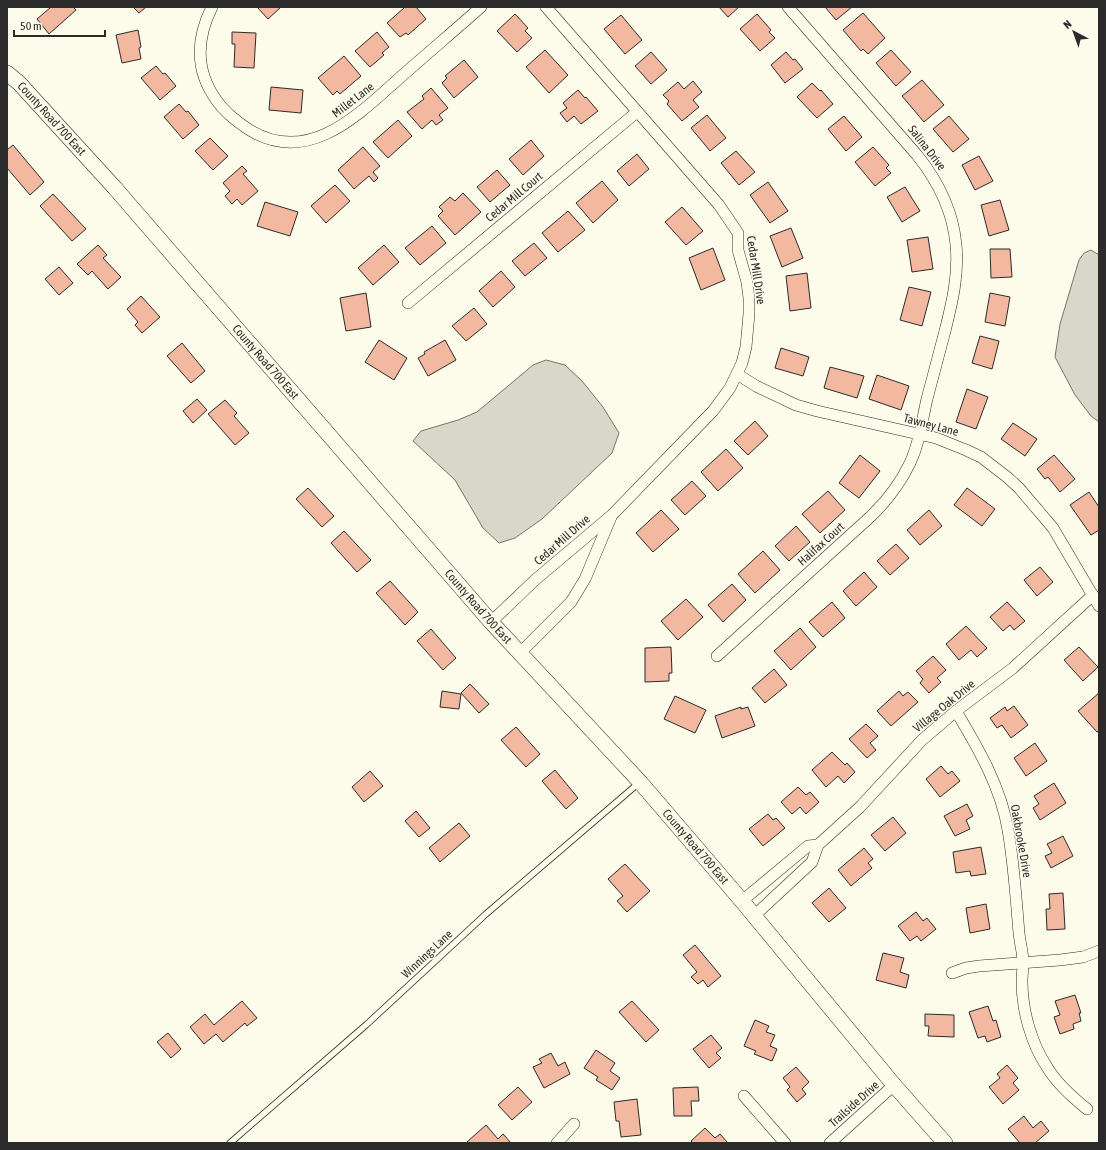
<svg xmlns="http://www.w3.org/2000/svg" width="1106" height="1150" font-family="'Asap Condensed',sans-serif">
  <rect width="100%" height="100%" fill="#fdfbea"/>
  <g fill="#d8d7c9" stroke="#74746e">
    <polygon points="1091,250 1099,255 1099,422 1091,416 1075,395 1055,357 1060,324 1079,260 1084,253"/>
    <polygon points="546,360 565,365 582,381 603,407 619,433 612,453 542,519 515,538 499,543 483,528 455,480 413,441 421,431 458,420 477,412 533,365"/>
  </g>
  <g fill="#f2b8a0" stroke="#2b2b2b">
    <polygon points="51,7 73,7 76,10 49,34 37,19"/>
    <polygon points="133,7 146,7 139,13"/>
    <polygon points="257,7 281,7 268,19"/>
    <polygon points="405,7 416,7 426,19 408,35 406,33 400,37 387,23"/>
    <polygon points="719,7 739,7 728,17"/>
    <polygon points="825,7 852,7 836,20"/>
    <polygon points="863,13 885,38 868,54 863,49 861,51 843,30"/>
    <polygon points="515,14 528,28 525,31 532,38 517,52 497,31"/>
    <polygon points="757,14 771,30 769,32 775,38 760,51 740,29"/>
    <polygon points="621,15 642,40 625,54 604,29"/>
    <polygon points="138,30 141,47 139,48 141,59 122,63 116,35"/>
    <polygon points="232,32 256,33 254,68 234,67 235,44 232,44"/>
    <polygon points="377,32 389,47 382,53 384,55 370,67 355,51"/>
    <polygon points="545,50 568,75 549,93 526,67"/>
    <polygon points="891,50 911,72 896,86 876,63"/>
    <polygon points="651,52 667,70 651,84 635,66"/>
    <polygon points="786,52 793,60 795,59 803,69 785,83 771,65"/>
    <polygon points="344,56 361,76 340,94 337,91 333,95 318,78"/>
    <polygon points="464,60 478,77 454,98 442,83 447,78 445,76"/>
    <polygon points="156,66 163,74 165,73 176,86 160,100 141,78"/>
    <polygon points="922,80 944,105 924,122 902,96"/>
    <polygon points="693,81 702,92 693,100 699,107 682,121 667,104 669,101 663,95 678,82 684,89"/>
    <polygon points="812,83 820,91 821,90 833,104 817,118 797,97"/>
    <polygon points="271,87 303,90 301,113 269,110"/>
    <polygon points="431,88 448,108 439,115 443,120 436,125 432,120 422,129 407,112 424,99 422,96"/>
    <polygon points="578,90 585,98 586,97 598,111 581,124 574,116 567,122 560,113 567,108 563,103"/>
    <polygon points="179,104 186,112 188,111 199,125 183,139 164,117"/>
    <polygon points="707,115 726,138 710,151 691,128"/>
    <polygon points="844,116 862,137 846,151 828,129"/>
    <polygon points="949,116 969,139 953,152 933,129"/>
    <polygon points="398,120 412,136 388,158 373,142"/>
    <polygon points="210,138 228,156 213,170 195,151"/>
    <polygon points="531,140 544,156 523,175 509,159"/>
    <polygon points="13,145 44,182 30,195 7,168 7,150"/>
    <polygon points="363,147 380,166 373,172 378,178 374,182 369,176 354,189 338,170"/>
    <polygon points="873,147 889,165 886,168 891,173 875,186 855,162"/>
    <polygon points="736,151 755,172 739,185 721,163"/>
    <polygon points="637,154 649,169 629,186 617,171"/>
    <polygon points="979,156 993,181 975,190 962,165"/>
    <polygon points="242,166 247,171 243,174 258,191 242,205 237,199 232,204 225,196 230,191 223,183"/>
    <polygon points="497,170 510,185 490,202 477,187"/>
    <polygon points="602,181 618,200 593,223 576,203"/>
    <polygon points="768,182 788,211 770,223 750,195"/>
    <polygon points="335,185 350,201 326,223 311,206"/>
    <polygon points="905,187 920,211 902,222 887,197"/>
    <polygon points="463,193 481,212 455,235 438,216 443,211 439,207 450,197 455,201"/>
    <polygon points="53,194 86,229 72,241 40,206"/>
    <polygon points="1000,200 1009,230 989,236 981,205"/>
    <polygon points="265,202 298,212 290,236 257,226"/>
    <polygon points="682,207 703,231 686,245 665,222"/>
    <polygon points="568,211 585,230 558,252 542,233"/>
    <polygon points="432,226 446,243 420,265 405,248"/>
    <polygon points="791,228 803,258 782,267 770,236"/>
    <polygon points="928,237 933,269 912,272 907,240"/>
    <polygon points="534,243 547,258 525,276 512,261"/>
    <polygon points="98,245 107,255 103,258 121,277 108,289 92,271 88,275 77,264"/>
    <polygon points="384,245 399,262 373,285 358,268"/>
    <polygon points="713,248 725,280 701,290 689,258"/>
    <polygon points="990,249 1010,249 1012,277 991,278"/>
    <polygon points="59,267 73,283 59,295 45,279"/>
    <polygon points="501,271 515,287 493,307 479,291"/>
    <polygon points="807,273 811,308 790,311 786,276"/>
    <polygon points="909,287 931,292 922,326 900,320"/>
    <polygon points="366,293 371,327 346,331 340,298"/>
    <polygon points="990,293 1010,297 1005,326 985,322"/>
    <polygon points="141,296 160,317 142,333 135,325 138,322 127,309"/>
    <polygon points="474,308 487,324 466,341 452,326"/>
    <polygon points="980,336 999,341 992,369 972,363"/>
    <polygon points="379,340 407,358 394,380 365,362"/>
    <polygon points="445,340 456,360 428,376 418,358 425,354 424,352"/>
    <polygon points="182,343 205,371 191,383 167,356"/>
    <polygon points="781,348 809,357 803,376 775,368"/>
    <polygon points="830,367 864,376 857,398 824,388"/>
    <polygon points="877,375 909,386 901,410 869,399"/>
    <polygon points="967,389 988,397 976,429 956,422"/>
    <polygon points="197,399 207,410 193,423 183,411"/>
    <polygon points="225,400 237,413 234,416 249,433 235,445 208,414"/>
    <polygon points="755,421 768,436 748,455 734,441"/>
    <polygon points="1013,423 1037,439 1025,456 1001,439"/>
    <polygon points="726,449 743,468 718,491 701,472"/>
    <polygon points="860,455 880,471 859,498 839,483"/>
    <polygon points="1054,455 1075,479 1060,492 1048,477 1045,479 1037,469"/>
    <polygon points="692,481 706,496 685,515 671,500"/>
    <polygon points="308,488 334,516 322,527 296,499"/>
    <polygon points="967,488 995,509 982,526 954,505"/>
    <polygon points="828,491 845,510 820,533 802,514"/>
    <polygon points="1089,492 1099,507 1099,530 1091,535 1070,505"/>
    <polygon points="661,510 679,529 653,552 636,533"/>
    <polygon points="929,510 942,526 920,545 907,530"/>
    <polygon points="796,526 810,542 789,561 775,546"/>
    <polygon points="344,531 371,560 357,572 331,543"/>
    <polygon points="896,544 909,558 890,575 877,561"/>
    <polygon points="763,551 780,570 755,593 738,574"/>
    <polygon points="1040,567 1053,582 1037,596 1024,580"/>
    <polygon points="864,572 877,587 856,606 843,591"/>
    <polygon points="390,581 418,612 405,625 376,593"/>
    <polygon points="732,584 746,600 723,622 708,605"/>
    <polygon points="686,599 703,617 678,640 661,621"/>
    <polygon points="832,602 845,618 823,637 809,622"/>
    <polygon points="1007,602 1025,621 1014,630 1010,625 1003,631 990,617"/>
    <polygon points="966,626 987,648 977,657 971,650 959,660 946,644"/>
    <polygon points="800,628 816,647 791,670 774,651"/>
    <polygon points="431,629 456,658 443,670 417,641"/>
    <polygon points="671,647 672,673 669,673 669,681 645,682 645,648"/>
    <polygon points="1079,647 1098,667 1083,681 1064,660"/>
    <polygon points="933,656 946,670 937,678 941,682 929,693 920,683 923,679 916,671"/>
    <polygon points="774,669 787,685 765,703 752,688"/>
    <polygon points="470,684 489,704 479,713 461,693"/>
    <polygon points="442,691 461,694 459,709 440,707"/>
    <polygon points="899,691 903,696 908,692 918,702 891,726 877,711"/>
    <polygon points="1099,693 1099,731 1097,732 1078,711"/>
    <polygon points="675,696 706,710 695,733 664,719"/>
    <polygon points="1014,706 1028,725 1011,738 1002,725 997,728 990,718 1005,707 1007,711"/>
    <polygon points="741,707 741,709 748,707 755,726 722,738 715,716"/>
    <polygon points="866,724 878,736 870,743 876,750 867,758 849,739"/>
    <polygon points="516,727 540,754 526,767 501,740"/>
    <polygon points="1035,743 1047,761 1026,776 1014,758"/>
    <polygon points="832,752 845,765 847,763 855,772 844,783 838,776 826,787 812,770"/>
    <polygon points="941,766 948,774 952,771 960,781 940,797 926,779"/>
    <polygon points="555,770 578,798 566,809 542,781"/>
    <polygon points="370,771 383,786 364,802 352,787"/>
    <polygon points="1054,783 1066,803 1040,820 1033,808 1039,804 1034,796"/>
    <polygon points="798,787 806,795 810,792 819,802 806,814 800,807 792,814 781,802"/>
    <polygon points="967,804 973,816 966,820 970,829 955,836 944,816"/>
    <polygon points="416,811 430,828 419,837 405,821"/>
    <polygon points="768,814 773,820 776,818 785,828 763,846 749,829"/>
    <polygon points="893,817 906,833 885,851 871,835"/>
    <polygon points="459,823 470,836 440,862 429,848"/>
    <polygon points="1063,836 1073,856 1051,868 1045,856 1052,853 1047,844"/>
    <polygon points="981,847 986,874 971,876 970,871 956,873 953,852"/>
    <polygon points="864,848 873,859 868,863 872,868 851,886 838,870"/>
    <polygon points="625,864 650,891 627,912 617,901 623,896 608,879"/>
    <polygon points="829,888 846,908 829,922 812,903"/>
    <polygon points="1063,893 1065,929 1047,930 1046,909 1050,909 1049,894"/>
    <polygon points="986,904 990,929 970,933 966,908"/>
    <polygon points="916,912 923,921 927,918 936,929 921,941 917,936 910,941 898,926"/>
    <polygon points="695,945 721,976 708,987 703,980 698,984 691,977 697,972 683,955"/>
    <polygon points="883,953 904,958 900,972 909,975 906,988 876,980"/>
    <polygon points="1075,995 1081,1013 1079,1013 1081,1021 1073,1024 1074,1029 1060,1034 1054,1017 1060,1015 1055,1001"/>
    <polygon points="242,1001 257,1018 247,1026 245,1023 223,1042 216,1034 204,1044 190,1027 205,1014 214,1025"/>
    <polygon points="632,1001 659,1030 646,1042 619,1012"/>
    <polygon points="988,1006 993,1021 996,1020 1001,1037 987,1042 985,1036 978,1038 969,1012"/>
    <polygon points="925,1014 954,1015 954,1037 928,1036 929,1026 925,1026"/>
    <polygon points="755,1020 769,1026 766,1032 775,1035 770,1046 777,1049 772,1061 754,1054 756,1051 744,1046"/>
    <polygon points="168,1033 181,1049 171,1058 157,1042"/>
    <polygon points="711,1035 722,1048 716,1053 721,1058 709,1068 693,1049"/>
    <polygon points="596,1050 615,1063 610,1071 620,1078 612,1090 596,1080 598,1077 584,1068"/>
    <polygon points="551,1053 558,1066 565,1062 570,1074 544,1088 533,1067 542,1063 539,1059"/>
    <polygon points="1007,1065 1018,1078 1013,1083 1019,1090 1003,1104 989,1087 1000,1078 997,1074"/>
    <polygon points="796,1067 809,1082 802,1089 806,1094 797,1102 787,1090 790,1087 783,1078"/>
    <polygon points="518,1087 532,1102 512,1120 498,1105"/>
    <polygon points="698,1087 699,1101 691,1101 692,1116 674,1116 673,1088"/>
    <polygon points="637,1099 641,1135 621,1137 619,1121 616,1121 614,1102"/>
    <polygon points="1024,1116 1033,1128 1041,1121 1049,1131 1035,1143 1020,1143 1008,1129"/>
    <polygon points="486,1125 498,1139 503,1134 511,1143 469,1143 467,1142"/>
    <polygon points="705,1128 715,1138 720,1134 728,1143 693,1143 691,1141"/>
  </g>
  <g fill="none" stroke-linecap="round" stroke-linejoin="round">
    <defs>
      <polyline id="lane" points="230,1143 366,1025 486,914 640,782"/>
      <g id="street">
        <path d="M 212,7 C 196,39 195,71 217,101 C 225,113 236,121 248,129 C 309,168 361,112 403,75 C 429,52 455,30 481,7"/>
        <polyline points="408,303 637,112"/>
        <polyline points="737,374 756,386 796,405 817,411 936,438 966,450 981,457 1007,477 1019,488 1053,528 1099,606"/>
        <polyline points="491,622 535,580 612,515 713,411 730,388 742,363 746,347 749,314 749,298 747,282 738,250 738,233 719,205 546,7"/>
        <polyline points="520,653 571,602 585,579 611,517"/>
        <path d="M 717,656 L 869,518 C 886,502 900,484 910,463 C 920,442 922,420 927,399 C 933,376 939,354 945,331 C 952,303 959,275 956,245 C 953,211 938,181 917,155 L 788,7"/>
        <path d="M 956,711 C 978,748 1001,787 1008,830 C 1014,864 1016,898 1019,933 C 1020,943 1023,953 1023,963 C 1023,969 1022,975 1022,981 C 1022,1010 1031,1043 1047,1067 C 1057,1084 1072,1097 1087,1109"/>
        <polyline points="742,901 808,846 818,845"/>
        <polyline points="754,916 812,862 818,845 860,807 922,740 956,711 1013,668 1093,595"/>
        <polyline points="952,973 966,968 979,966 1060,960 1083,957 1099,951"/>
        <polyline points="744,1096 785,1143"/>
        <polyline points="557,1143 574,1124"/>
        <polyline points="830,1143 894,1085"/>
      </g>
      <g id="secondary">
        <path id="s1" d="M 7,73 L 19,83 L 114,187 L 491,622 L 640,782 L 742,901 L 894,1085 L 945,1143"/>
      </g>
    </defs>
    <use href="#lane" stroke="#2b2b2b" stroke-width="7"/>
    <use href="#street" stroke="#2b2b2b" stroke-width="12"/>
    <use href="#secondary" stroke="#2b2b2b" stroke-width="16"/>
    <use href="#lane" stroke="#fdfbea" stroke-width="5.5"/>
    <use href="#street" stroke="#fdfbea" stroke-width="11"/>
    <use href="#secondary" stroke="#fdfbea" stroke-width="15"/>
  </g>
  <g text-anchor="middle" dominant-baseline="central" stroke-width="3" stroke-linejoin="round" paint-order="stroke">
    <g font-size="12" fill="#2b2b2b" stroke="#fdfbea">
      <text transform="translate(353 100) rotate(-38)">Millet Lane</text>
      <text stroke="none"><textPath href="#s1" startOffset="64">County Road 700 East</textPath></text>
      <text transform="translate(927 148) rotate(52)">Salina Drive</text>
      <text transform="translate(514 197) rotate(-40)">Cedar Mill Court</text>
      <text transform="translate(756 270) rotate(81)">Cedar Mill Drive</text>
      <text stroke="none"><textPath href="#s1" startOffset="388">County Road 700 East</textPath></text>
      <text transform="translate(931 425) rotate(15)">Tawney Lane</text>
      <text transform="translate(562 540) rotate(-41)">Cedar Mill Drive</text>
      <text transform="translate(821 544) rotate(-42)">Halifax Court</text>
      <text stroke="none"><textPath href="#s1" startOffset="712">County Road 700 East</textPath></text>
      <text transform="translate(944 706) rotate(-39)">Village Oak Drive</text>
      <text transform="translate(1021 841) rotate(80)">Oakbrooke Drive</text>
      <text stroke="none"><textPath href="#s1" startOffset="1036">County Road 700 East</textPath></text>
      <text transform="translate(427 954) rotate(-43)">Winnings Lane</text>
      <text transform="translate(854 1104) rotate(-42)">Trailside Drive</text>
    </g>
  </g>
  <rect width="1106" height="1150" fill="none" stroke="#2b2b2b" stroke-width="16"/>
  <g transform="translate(1074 32) rotate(319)" stroke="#fdfbea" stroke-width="3" paint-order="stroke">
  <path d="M0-3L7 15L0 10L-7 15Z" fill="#2b2b2b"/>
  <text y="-6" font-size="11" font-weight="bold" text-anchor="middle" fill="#2b2b2b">N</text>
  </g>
  <path d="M14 30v6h91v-6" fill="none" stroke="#2b2b2b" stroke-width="2"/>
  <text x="20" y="30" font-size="12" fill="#2b2b2b" stroke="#fdfbea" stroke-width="3" paint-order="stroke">50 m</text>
</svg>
